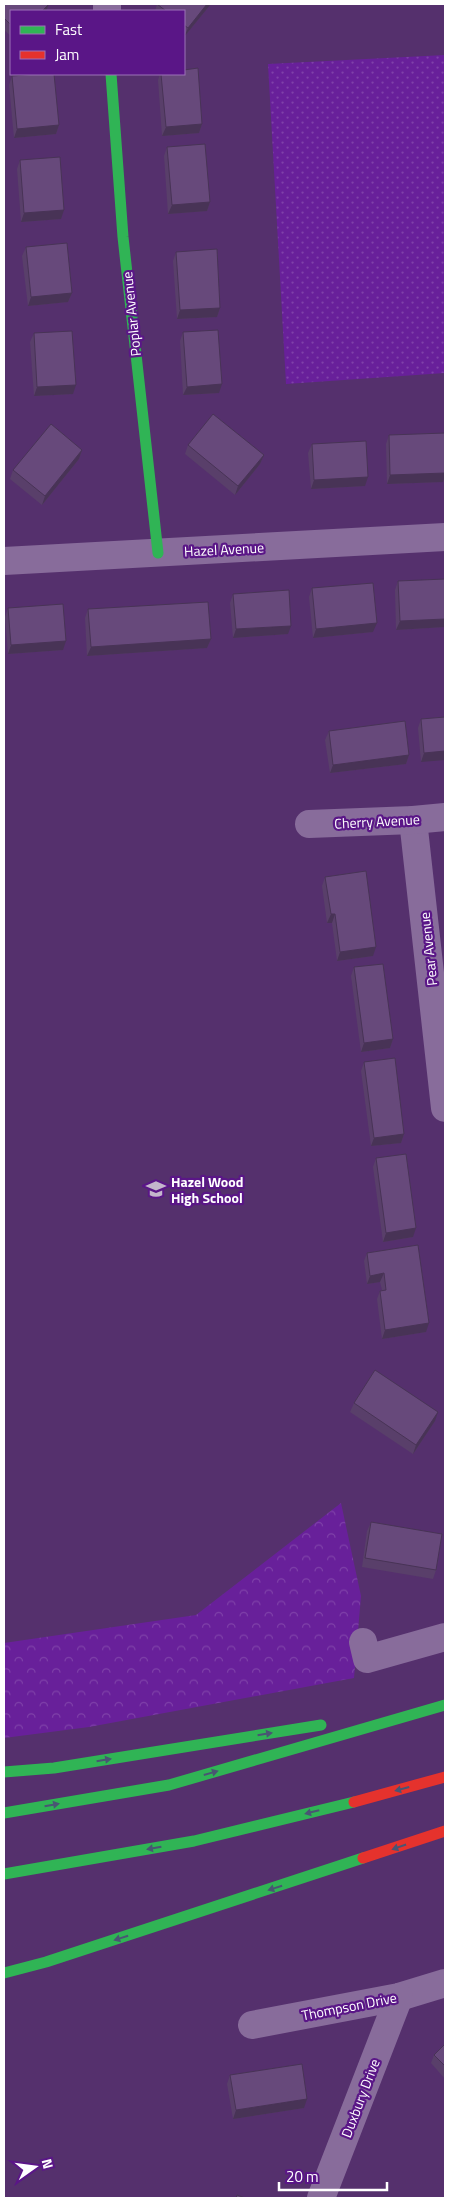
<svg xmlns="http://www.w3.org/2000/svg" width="449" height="2202" font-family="'Titillium Web',sans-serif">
  <defs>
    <pattern id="forest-crowns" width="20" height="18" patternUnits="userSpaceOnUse" patternTransform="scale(1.25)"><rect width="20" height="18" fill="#68209a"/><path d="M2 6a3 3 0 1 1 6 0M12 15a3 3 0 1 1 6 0" fill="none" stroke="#7f41a9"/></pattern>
    <pattern id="garden-dots" width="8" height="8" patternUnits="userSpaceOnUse" patternTransform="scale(1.25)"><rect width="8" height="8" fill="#68209a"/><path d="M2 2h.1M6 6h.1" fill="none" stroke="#7f41a9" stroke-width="1.8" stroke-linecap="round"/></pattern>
  </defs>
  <rect width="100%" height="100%" fill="#55306d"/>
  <polygon fill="url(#forest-crowns)" points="341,1503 361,1596 354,1678 89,1727 4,1738 4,1643 196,1615"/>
  <polygon fill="url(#garden-dots)" points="445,55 445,373 286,384 268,64"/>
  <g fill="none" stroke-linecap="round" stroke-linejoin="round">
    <g stroke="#886c9b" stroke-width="28">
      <polyline points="107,4 107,11"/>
      <polyline points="4,561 445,537"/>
      <polyline points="413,820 445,1108"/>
      <polyline points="309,824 413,820 445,817"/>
      <polyline points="363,1642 367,1659 445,1637"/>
      <polyline points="252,2025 399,1997 445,1983"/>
      <polyline points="321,2198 399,1997"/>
    </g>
    <g stroke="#30b455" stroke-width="11">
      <polyline points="111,74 123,237 158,553"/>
      <polyline points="4,1772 54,1768 321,1725"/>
      <polyline points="4,1813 169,1785 445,1705"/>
      <polyline points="4,1874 194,1841 354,1802"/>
      <polyline points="4,1973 46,1962 363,1858"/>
    </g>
    <g stroke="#e5322d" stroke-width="11">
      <polyline points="354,1802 445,1777"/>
      <polyline points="363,1858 445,1831"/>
    </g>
  </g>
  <g fill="#593f6a">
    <polygon points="4,4 49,4 46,11 11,11 11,36 4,30"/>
    <polygon points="157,4 211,4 184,37 184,11 155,11"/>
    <polygon points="160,74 184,74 202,124 199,133 162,136 158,80"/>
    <polygon points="12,76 59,125 56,134 14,138 9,85"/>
    <polygon points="167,147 210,202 207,211 168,214 164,156"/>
    <polygon points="20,160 61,219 21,222 17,169"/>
    <polygon points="26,247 72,293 68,302 28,306 22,256"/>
    <polygon points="176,252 220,308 217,317 177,319 173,261"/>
    <polygon points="183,332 219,393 183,395 180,341"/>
    <polygon points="34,333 73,394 34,396 30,342"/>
    <polygon points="389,435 445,445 445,476 443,482 387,484 386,444"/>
    <polygon points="312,444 365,486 311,489 308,453"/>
    <polygon points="188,445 264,455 260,464 235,495 185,454"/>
    <polygon points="82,450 79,459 42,505 10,479 13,470"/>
    <polygon points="445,579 445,627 396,630 395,590 398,581"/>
    <polygon points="312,588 373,632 313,638 309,597"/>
    <polygon points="233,594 288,634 233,638 230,603"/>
    <polygon points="8,608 63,650 8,654 5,617"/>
    <polygon points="88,609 211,639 207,648 87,656 85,618"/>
    <polygon points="445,717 421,762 418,728 421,719"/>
    <polygon points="329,731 409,755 406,764 330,773 325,740"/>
    <polygon points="325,877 373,956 337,961 332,923 327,923 322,886"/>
    <polygon points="354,967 393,1039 390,1048 361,1052 351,976"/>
    <polygon points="364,1062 404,1134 401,1143 371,1146 361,1071"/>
    <polygon points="376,1158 413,1237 383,1242 373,1167"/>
    <polygon points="418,1245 426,1332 382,1339 377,1299 380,1291 382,1290 380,1282 367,1284 364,1261 367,1253"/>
    <polygon points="354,1403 435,1421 413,1454 350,1412"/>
    <polygon points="371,1522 436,1570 433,1579 362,1567 367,1531"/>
    <polygon points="445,2044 445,2079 431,2063 434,2055"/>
    <polygon points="230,2075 304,2108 233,2119 227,2084"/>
  </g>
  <g fill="#483356">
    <polygon points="49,4 46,11 42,11"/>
    <polygon points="207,4 211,4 184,37 188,28"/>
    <polygon points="202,124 199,133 162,136 166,127"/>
    <polygon points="59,125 56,134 14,138 17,129"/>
    <polygon points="210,202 207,211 168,214 172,205"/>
    <polygon points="64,210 61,219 21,222 24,213"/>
    <polygon points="72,293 68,302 28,306 31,297"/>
    <polygon points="220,308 217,317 177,319 180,310"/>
    <polygon points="222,384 219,393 183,395 187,387"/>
    <polygon points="76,385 73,394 34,396 37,387"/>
    <polygon points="82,450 79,459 42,505 45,496"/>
    <polygon points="264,455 260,464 235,495 238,486"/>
    <polygon points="445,473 445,476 443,482 387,484 390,475"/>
    <polygon points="368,477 365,486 311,489 314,480"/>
    <polygon points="445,619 445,627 396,630 400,621"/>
    <polygon points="377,623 373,632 313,638 316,629"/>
    <polygon points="291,626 288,634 233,638 236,629"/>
    <polygon points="211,639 207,648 87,656 91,647"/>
    <polygon points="66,641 63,650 8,654 11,645"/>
    <polygon points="445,751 445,760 421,762 424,753"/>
    <polygon points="409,755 406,764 330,773 333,765"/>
    <polygon points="331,914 335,914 332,923 327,923"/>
    <polygon points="376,947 373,956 337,961 340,952"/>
    <polygon points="393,1039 390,1048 361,1052 364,1043"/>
    <polygon points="404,1134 401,1143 371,1146 374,1138"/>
    <polygon points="416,1228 413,1237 383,1242 386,1233"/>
    <polygon points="384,1273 380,1282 367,1284 370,1276"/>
    <polygon points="429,1323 426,1332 382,1339 385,1330"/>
    <polygon points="438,1412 435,1421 413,1454 416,1445"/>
    <polygon points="307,2099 304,2108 233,2119 236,2110"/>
  </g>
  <g fill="#67497b" stroke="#483356">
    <polygon points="4,4 49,4 42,11 11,11 11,25 4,18"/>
    <polygon points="157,4 207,4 188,28 184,25 184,11 166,11"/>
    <polygon points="198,68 202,124 166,127 161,74 184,74 184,70"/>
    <polygon points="37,74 54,74 59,125 17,129 12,76"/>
    <polygon points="205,144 210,202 172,205 167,147"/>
    <polygon points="60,157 64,210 24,213 20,160"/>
    <polygon points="67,243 72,293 31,297 26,247"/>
    <polygon points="217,249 220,308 180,310 176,252"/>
    <polygon points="218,330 222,384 187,387 183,332"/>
    <polygon points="72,331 76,385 37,387 34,333"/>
    <polygon points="213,414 264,455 238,486 188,445"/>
    <polygon points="51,424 82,450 45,496 13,470"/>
    <polygon points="445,433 445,473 390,475 389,435"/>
    <polygon points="366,441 368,477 314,480 312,444"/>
    <polygon points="445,579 445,619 400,621 398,581"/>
    <polygon points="373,583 377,623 316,629 312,588"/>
    <polygon points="289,590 291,626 236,629 233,594"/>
    <polygon points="208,602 211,639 91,647 88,609"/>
    <polygon points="63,604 66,641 11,645 8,608"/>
    <polygon points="445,717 445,751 424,753 421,719"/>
    <polygon points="405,721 409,755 333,765 329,731"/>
    <polygon points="366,871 376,947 340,952 335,914 331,914 325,877"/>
    <polygon points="383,964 393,1039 364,1043 354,967"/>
    <polygon points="395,1058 404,1134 374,1138 364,1062"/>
    <polygon points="406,1154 416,1228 386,1233 376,1158"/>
    <polygon points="418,1245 429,1323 385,1330 380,1291 386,1290 384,1273 370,1276 367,1253"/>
    <polygon points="375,1370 438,1412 416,1445 354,1403"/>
    <polygon points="371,1522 442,1534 436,1570 365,1558"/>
    <polygon points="445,2044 445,2066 434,2055"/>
    <polygon points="302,2064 307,2099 236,2110 230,2075"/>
    <polygon points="237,2195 245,2198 236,2198"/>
  </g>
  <defs><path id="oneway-solid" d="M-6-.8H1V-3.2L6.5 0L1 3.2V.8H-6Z" transform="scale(1.25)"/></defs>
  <g fill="#495573">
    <use href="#oneway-solid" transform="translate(265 1734) rotate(-9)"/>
    <use href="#oneway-solid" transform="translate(104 1760) rotate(-9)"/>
    <use href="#oneway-solid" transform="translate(211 1773) rotate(-16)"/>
    <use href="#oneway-solid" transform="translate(402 1789) rotate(165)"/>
    <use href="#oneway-solid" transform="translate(52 1805) rotate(-10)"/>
    <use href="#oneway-solid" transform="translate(312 1812) rotate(166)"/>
    <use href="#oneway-solid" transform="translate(399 1847) rotate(161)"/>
    <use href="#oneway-solid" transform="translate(154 1848) rotate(170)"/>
    <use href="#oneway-solid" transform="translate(275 1888) rotate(162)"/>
    <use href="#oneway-solid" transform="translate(121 1938) rotate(162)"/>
  </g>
  <defs>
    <symbol id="school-bare" viewBox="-9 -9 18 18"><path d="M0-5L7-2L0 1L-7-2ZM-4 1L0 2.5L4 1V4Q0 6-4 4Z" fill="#c4b7cc" stroke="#5a1687" stroke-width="2.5" paint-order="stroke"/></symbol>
  </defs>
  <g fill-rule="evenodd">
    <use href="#school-bare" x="142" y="1175" width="28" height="28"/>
  </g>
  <g text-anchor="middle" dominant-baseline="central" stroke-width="4.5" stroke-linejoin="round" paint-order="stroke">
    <g font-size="14" fill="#fff" stroke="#5a1687">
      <text transform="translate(131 314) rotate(-96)">Poplar Avenue</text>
      <text transform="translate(224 549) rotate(-3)">Hazel Avenue</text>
      <text transform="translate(377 821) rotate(-3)">Cherry Avenue</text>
      <text transform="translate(428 949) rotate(-96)">Pear Avenue</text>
      <text transform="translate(349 2006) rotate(-11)">Thompson Drive</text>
      <text transform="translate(360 2098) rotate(-69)">Duxbury Drive</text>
    </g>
    <g font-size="14" font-weight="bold" fill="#fff" stroke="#5a1687" text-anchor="start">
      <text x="171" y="1181">Hazel Wood<tspan x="171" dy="16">High School</tspan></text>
    </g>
  </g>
  <rect width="449" height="2202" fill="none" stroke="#ffffff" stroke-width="10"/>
  <rect x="10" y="10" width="175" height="65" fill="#5a1687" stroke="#9c73b7"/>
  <rect x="20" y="26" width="25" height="8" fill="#30b455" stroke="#9c73b7"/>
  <text x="55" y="35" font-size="15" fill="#ffffff">Fast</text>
  <rect x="20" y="51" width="25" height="8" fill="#e5322d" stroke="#9c73b7"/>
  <text x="55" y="60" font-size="15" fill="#ffffff">Jam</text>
  <g transform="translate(35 2167) rotate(76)" stroke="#5a1687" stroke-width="4" paint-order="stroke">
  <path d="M0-4L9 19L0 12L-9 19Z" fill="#ffffff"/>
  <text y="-8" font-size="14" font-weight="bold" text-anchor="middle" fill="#ffffff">N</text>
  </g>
  <path d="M279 2182v8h108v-8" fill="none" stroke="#ffffff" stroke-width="2.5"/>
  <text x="286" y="2182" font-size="15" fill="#ffffff" stroke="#5a1687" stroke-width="4" paint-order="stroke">20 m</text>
</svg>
